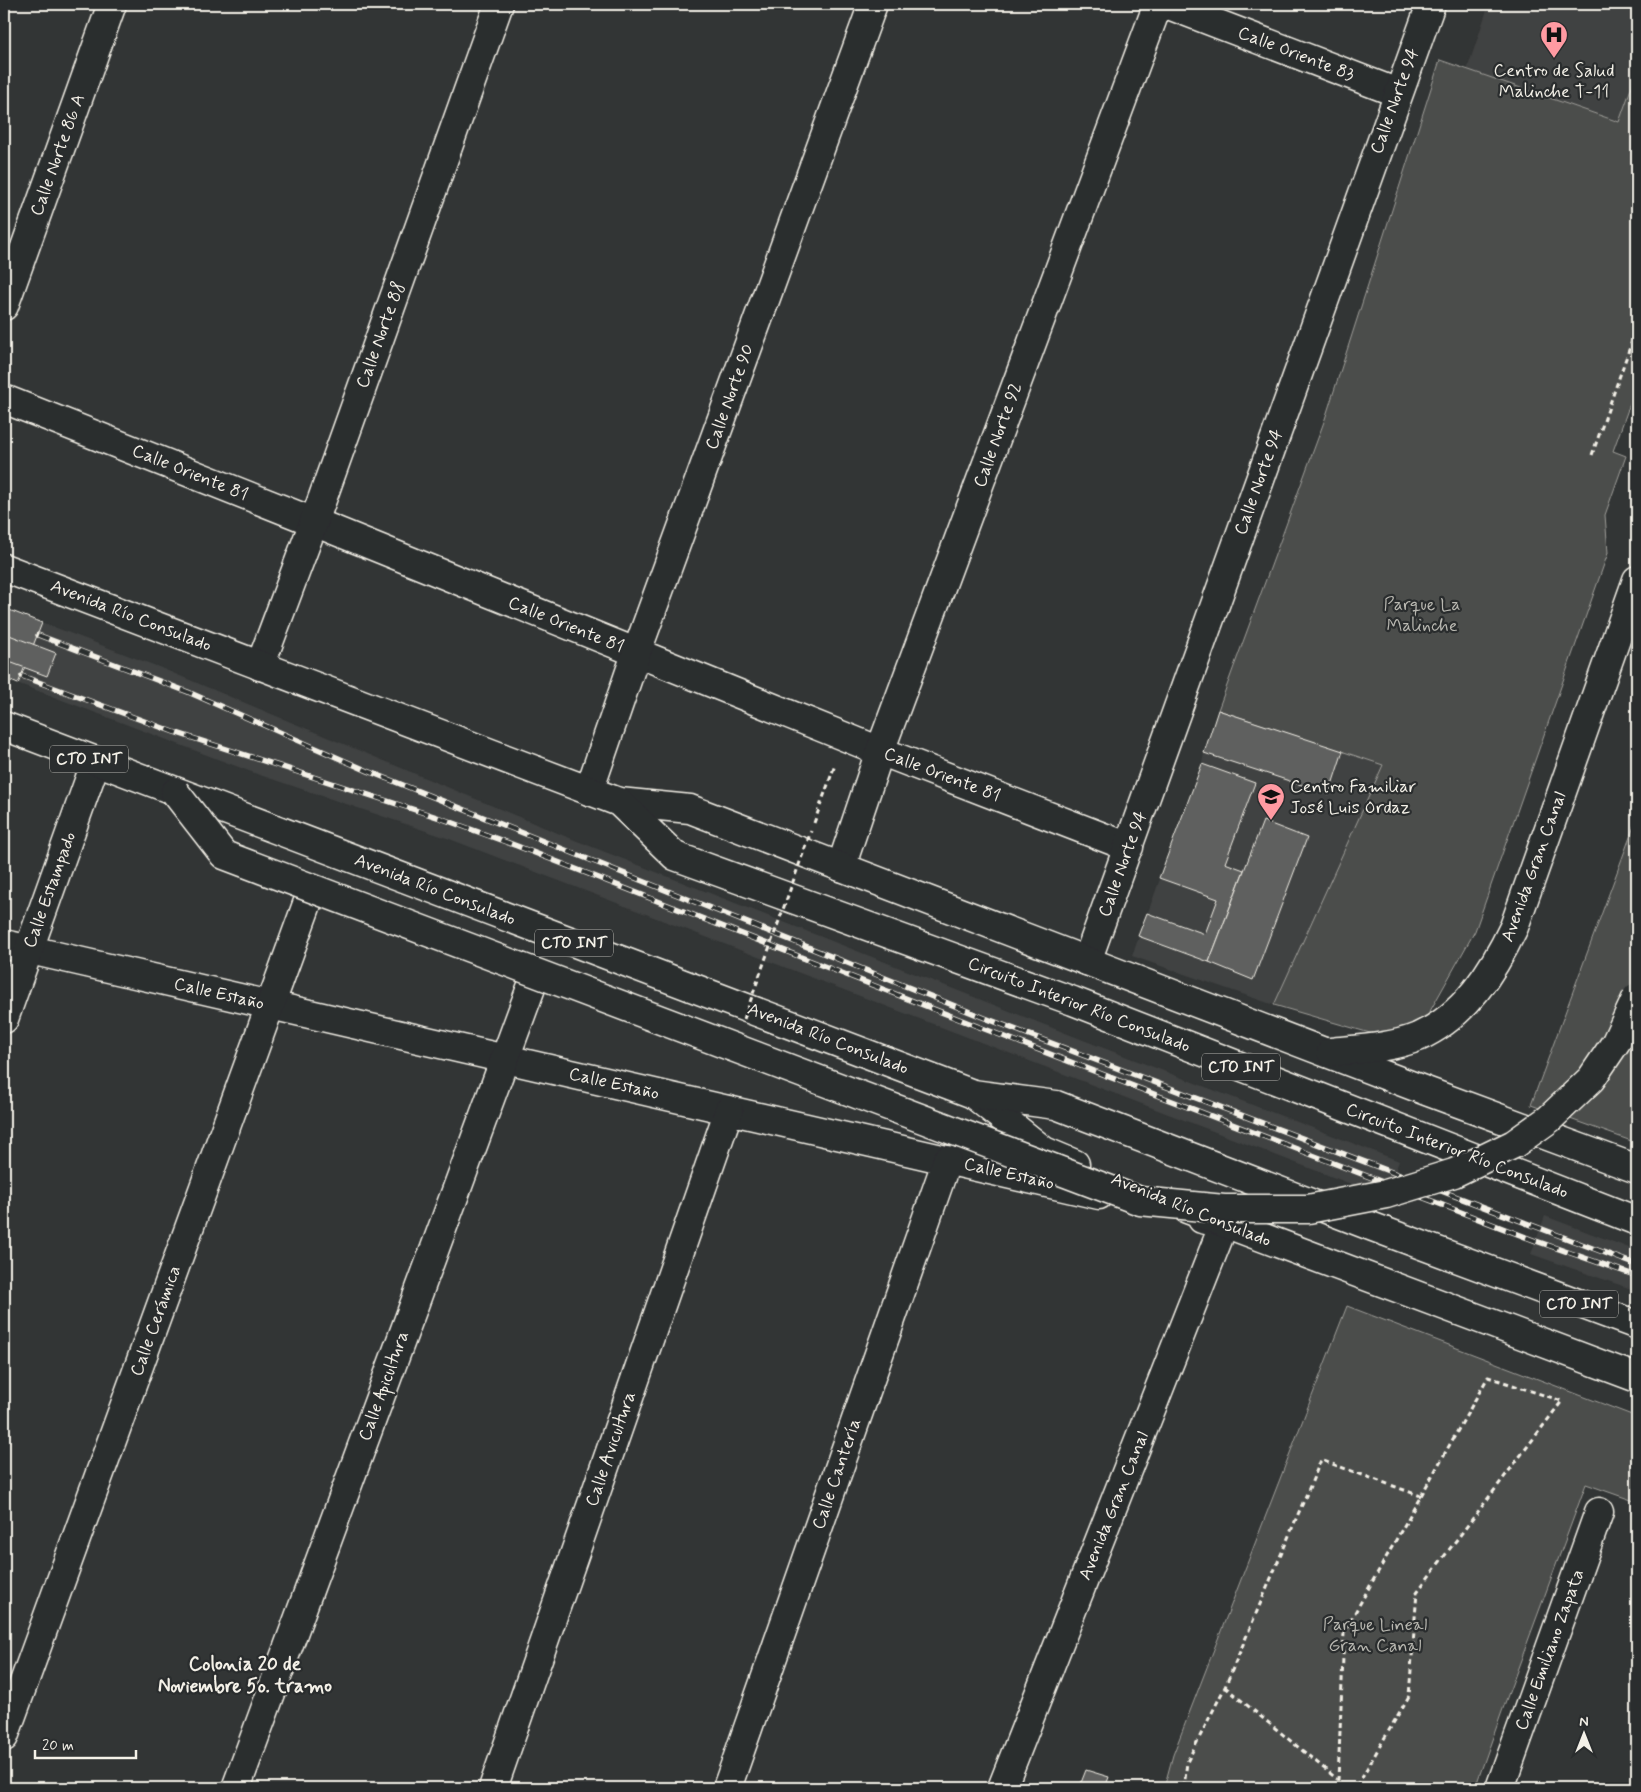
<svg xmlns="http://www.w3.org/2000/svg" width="1641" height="1792" font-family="Mynerve,sans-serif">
  <rect width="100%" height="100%" fill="#323535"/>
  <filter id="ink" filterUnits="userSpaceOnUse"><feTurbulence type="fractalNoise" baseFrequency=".02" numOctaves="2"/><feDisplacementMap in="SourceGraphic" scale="10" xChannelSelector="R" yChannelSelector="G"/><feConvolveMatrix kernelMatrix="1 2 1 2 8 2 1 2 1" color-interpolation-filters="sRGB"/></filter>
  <g filter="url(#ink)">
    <g fill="#404242">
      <polygon points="1489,4 1637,4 1637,72 1620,122 1467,70"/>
      <polygon points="4,608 156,666 567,837 1101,1047 1399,1161 1385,1197 447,838 257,774 4,678"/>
      <polygon points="1218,710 1383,765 1299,990 1274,1005 1132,956 1202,764 1204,753"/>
      <polygon points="1545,1216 1637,1251 1637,1291 1531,1254"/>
    </g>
    <g fill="#4b4d4c" stroke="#a09f9a">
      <polygon points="1440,60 1619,122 1637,72 1637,384 1613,451 1626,456 1605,515 1608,553 1475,931 1411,1045 1274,1005 1383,765 1218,710 1325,419"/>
      <polygon points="1637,818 1637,1143 1531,1105"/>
      <polygon points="1347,1306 1637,1417 1637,1502 1586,1484 1505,1703 1475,1788 1164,1788 1173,1755"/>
    </g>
    <g fill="#5f605f" stroke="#f4f1e8">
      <polygon points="4,608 42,623 18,684 4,678"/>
      <polygon points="4,633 56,653 47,676 4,660"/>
      <polygon points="1218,710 1343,751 1329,794 1204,753"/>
      <polygon points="1202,764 1255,783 1225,863 1244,870 1209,962 1138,936 1147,913 1205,934 1218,899 1159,878"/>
      <polygon points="1263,821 1307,838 1253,980 1209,962"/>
      <polygon points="1086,1770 1109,1777 1105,1788 1079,1788"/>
    </g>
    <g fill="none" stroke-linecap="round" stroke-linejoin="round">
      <defs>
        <g id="minor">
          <polyline points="1166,4 1398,93"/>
          <polyline points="4,306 112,4"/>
          <polyline points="4,399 314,522 880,751 1129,847"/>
          <polyline points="260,666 314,522 499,4"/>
          <polyline points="589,791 636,654 873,4"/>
          <polyline points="841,867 880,751 1158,4"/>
          <polyline points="4,944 1099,1195"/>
          <polyline points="1087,961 1431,4"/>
          <polyline points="4,1019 96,761"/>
          <polyline points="4,1737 307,904"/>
          <polyline points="236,1788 532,985"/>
          <polyline points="493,1788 729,1110"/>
          <polyline points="727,1788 947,1160"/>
          <polyline points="1002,1788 1224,1224 1202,1219"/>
          <polyline points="1500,1788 1599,1512"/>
        </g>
        <g id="major">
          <polyline points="619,802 690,809 1426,1091 1637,1169"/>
          <path d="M 1331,1052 C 1360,1049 1391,1048 1418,1037 C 1465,1016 1493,971 1514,927 L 1637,580"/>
          <polyline points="973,1094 1044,1151 1075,1164"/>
          <polyline points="1187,1209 1637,1378"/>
        </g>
        <g id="highway">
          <polyline points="4,568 619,802 675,856 1073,1001 1637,1221"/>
          <polyline points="4,726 973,1094 1056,1105 1373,1227 1637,1325"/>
        </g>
      </defs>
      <use href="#minor" stroke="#f4f1e8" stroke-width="31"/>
      <use href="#major" stroke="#f4f1e8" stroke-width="31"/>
      <use href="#highway" stroke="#f4f1e8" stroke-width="31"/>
      <g stroke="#f4f1e8" stroke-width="3" stroke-dasharray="5 4" stroke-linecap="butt">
        <polyline points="1592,455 1637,327"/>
        <polyline points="814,823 835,765"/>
        <polyline points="1225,1687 1337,1779"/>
        <polyline points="1184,1788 1187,1762 1225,1687 1321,1460 1421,1496"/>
        <polyline points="1332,1788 1338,1780 1344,1632 1488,1377 1562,1401 1417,1592 1409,1696 1359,1782 1358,1788"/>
      </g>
      <use href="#minor" stroke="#2a2d2e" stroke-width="28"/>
      <use href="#major" stroke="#2a2d2e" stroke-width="28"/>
      <use href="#highway" stroke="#2a2d2e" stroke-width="28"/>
      <defs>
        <g id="rail">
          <polyline points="38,635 188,692 368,771 985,1018 1637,1265"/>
          <polyline points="22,676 174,732 440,818 517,846 982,1028 1536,1241 1637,1276"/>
        </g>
      </defs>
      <use href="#rail" stroke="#f4f1e8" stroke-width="5.5"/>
      <use href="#rail" stroke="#2a2d2e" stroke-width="4" stroke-dasharray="11" stroke-linecap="butt"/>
      <defs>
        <polyline id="highway-bridge" points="175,792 224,855 1140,1201 1224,1209 1308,1209 1386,1194 1454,1173 1514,1144 1549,1119 1591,1079 1616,1042 1637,997"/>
      </defs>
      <use href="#highway-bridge" stroke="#f4f1e8" stroke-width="31" stroke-linecap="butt"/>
      <polyline stroke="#f4f1e8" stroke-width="3" stroke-dasharray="5 4" stroke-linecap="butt" points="744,1019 811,831"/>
      <use href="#highway-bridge" stroke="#2a2d2e" stroke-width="28"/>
    </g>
  </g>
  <defs>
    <symbol id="hospital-pin" viewBox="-11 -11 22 30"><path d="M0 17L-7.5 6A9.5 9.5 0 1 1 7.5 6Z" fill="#ff9aa2" stroke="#2a2d2e"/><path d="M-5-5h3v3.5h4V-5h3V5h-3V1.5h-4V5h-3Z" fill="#111"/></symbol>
    <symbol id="school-pin" viewBox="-11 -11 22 30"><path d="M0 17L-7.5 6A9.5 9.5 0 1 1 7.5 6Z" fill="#ff9aa2" stroke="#2a2d2e"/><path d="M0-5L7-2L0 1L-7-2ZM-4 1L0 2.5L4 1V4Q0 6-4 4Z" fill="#111"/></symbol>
  </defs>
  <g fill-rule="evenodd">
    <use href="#hospital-pin" x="1538" y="19" width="32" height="43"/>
    <use href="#school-pin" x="1255" y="781" width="32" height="43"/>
  </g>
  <g text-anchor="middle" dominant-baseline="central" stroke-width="4.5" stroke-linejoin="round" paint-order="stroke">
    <g fill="#2a2d2e" stroke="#b7b6b0" stroke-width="1">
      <rect x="50" y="745.5" width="78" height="27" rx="4"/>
      <rect x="535" y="929.5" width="78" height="27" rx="4"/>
      <rect x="1202" y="1053.5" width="78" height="27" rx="4"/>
      <rect x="1540" y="1290.5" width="78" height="27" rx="4"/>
    </g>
    <g font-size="16" font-weight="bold" fill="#f4f1e8">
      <text x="89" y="759">CTO INT</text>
      <text x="574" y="943">CTO INT</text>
      <text x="1241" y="1067">CTO INT</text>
      <text x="1579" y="1304">CTO INT</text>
    </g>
    <g font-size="18" fill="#f4f1e8" stroke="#2a2d2e">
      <text transform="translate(1296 54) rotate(21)">Calle Oriente 83</text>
      <text transform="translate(1395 101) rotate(-70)">Calle Norte 94</text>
      <text transform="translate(58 155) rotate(-70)">Calle Norte 86 A</text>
      <text transform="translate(381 335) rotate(-70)">Calle Norte 88</text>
      <text transform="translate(730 397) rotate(-70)">Calle Norte 90</text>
      <text transform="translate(998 435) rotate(-70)">Calle Norte 92</text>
      <text transform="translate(190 473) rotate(22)">Calle Oriente 81</text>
      <text transform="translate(1259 482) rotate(-70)">Calle Norte 94</text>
      <text transform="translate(131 616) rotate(21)">Avenida Río Consulado</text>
      <text transform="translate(566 625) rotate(22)">Calle Oriente 81</text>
      <text transform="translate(942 775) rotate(21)">Calle Oriente 81</text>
      <text transform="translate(1123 864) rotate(-70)">Calle Norte 94</text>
      <text transform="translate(1534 867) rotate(-70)">Avenida Gran Canal</text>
      <text transform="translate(50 890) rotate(-70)">Calle Estampado</text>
      <text transform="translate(435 890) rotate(21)">Avenida Río Consulado</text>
      <text transform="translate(219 994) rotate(13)">Calle Estaño</text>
      <text transform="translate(1079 1005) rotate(21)">Circuito Interior Río Consulado</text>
      <text transform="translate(828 1039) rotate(21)">Avenida Río Consulado</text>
      <text transform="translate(614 1084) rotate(13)">Calle Estaño</text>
      <text transform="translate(1457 1151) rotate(21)">Circuito Interior Río Consulado</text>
      <text transform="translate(1009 1174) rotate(13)">Calle Estaño</text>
      <text transform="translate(1191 1210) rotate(22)">Avenida Río Consulado</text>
      <text transform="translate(156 1321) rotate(-70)">Calle Cerámica</text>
      <text transform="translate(384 1386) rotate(-70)">Calle Apicultura</text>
      <text transform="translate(611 1449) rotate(-71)">Calle Avicultura</text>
      <text transform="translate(837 1474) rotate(-71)">Calle Cantería</text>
      <text transform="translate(1114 1506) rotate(-68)">Avenida Gran Canal</text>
      <text transform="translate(1550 1650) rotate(-70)">Calle Emiliano Zapata</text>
    </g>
    <g font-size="18" fill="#f4f1e8" stroke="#2a2d2e">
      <text x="1554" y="71">Centro de Salud<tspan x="1554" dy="21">Malinche T-11</tspan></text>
      <text x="1290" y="787" text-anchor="start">Centro Familiar<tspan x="1290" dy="21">José Luis Ordaz</tspan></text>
    </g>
    <g font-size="18" fill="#b9b8b1" stroke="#2a2d2e">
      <text x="1422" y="605">Parque La<tspan x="1422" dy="21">Malinche</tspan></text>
      <text x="1375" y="1625">Parque Lineal<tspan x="1375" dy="21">Gran Canal</tspan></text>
    </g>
    <g font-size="19" font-weight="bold" fill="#f4f1e8" stroke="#2a2d2e">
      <text x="245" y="1664">Colonia 20 de<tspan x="245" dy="22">Noviembre 5o. tramo</tspan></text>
    </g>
  </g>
  <rect width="1641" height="1792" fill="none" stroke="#2a2d2e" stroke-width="20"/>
  <rect x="10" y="10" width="1621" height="1772" fill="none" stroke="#f4f1e8" stroke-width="2" filter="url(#ink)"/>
  <g transform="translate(1584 1734)" stroke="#2a2d2e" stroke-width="4" paint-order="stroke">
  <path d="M0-4L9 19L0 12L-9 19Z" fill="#f4f1e8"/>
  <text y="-8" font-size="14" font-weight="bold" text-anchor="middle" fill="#f4f1e8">N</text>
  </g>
  <path d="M35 1750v8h101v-8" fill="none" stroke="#f4f1e8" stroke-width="2.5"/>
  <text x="42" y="1750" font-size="15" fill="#f4f1e8" stroke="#2a2d2e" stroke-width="4" paint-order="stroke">20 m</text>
</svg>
